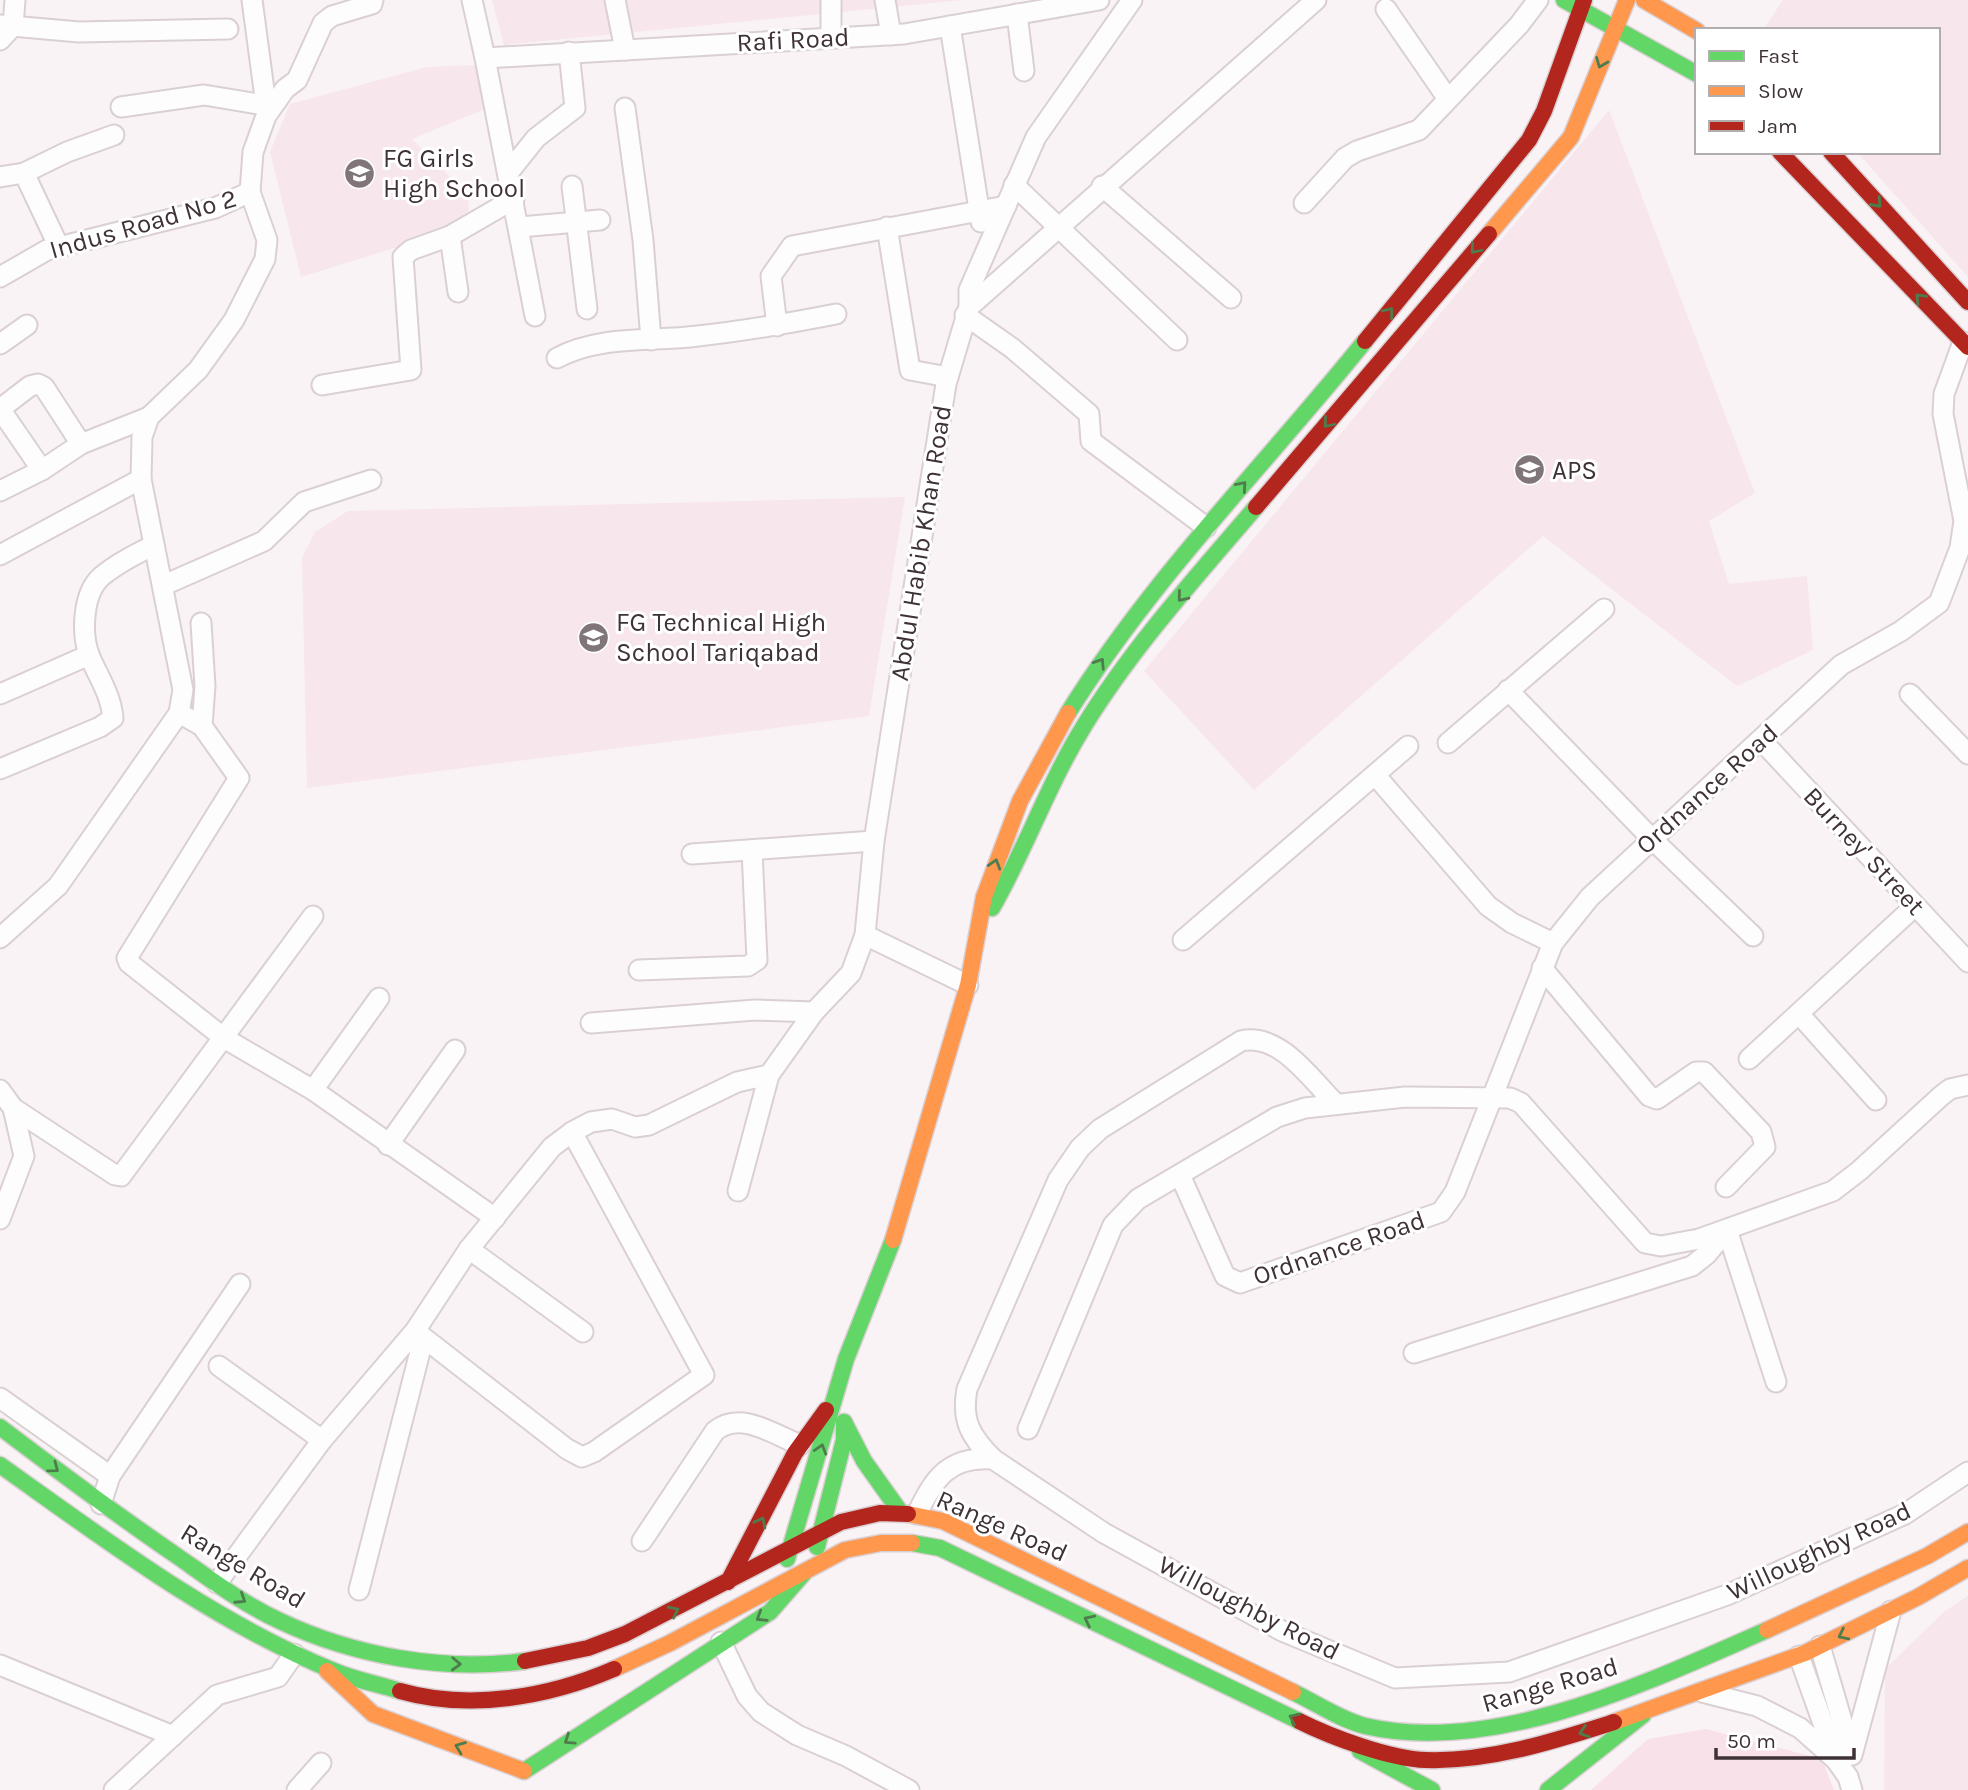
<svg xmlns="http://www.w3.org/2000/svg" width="1968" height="1790" font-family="Karla,sans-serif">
  <rect width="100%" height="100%" fill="#faf3f6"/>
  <g fill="#f7e6ec">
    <polygon points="492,0 963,0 504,45"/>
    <polygon points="1783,0 1968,0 1968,277 1857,152 1938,152 1938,30 1763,30"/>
    <polygon points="478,65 485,109 412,139 467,194 469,210 452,230 301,277 270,152 290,104 427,67"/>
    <polygon points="1609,110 1755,493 1709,521 1729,584 1807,576 1813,650 1737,686 1543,536 1254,790 1144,671"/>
    <polygon points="905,497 869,716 307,788 302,558 315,532 348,511"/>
    <polygon points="1968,1596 1968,1790 1884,1790 1885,1669 1944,1612"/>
  </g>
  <polygon fill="#f9e1ea" points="1706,1729 1822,1759 1834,1790 1591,1790 1648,1739"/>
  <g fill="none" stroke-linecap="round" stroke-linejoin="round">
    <defs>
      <g id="street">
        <polyline points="252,0 266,105"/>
        <polyline points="472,0 485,58 904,34 1099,0"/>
        <polyline points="615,0 625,50"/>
        <polyline points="831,0 831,38"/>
        <polyline points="885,0 891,35"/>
        <polyline points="1386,9 1448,99"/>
        <polyline points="1017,14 1024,71"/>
        <polyline points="0,25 79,32 228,29"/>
        <polyline points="950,26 981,222"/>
        <polyline points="0,40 13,26 15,0"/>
        <polyline points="485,58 535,316"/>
        <polyline points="121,107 204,95 271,106"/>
        <polyline points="625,108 643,240 651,340"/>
        <polyline points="24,173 67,152 114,135"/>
        <polyline points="508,173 536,138 575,108 569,52"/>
        <polyline points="0,177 24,173 59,247"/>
        <polyline points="1014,185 1177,340"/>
        <polyline points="572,186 587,309"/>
        <polyline points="1102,186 1231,298"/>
        <polyline points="1304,203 1345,158 1357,151 1419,130 1519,25 1538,0"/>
        <polyline points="520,227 600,220"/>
        <polyline points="887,227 910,370 948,377"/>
        <polyline points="450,236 458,292"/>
        <polyline points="0,277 47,250 215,208 250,192"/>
        <polyline points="969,307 969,290 1036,137 1132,0"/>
        <polyline points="965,315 1012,348 1089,414 1091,441 1206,527"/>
        <polyline points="777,326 771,276 792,246 1006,206"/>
        <polyline points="0,344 27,325"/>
        <path d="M 557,358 C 599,335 651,342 698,336 C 745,331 790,323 836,314"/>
        <polyline points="322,385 411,370 403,257 411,250 450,236 514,199"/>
        <polyline points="0,409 30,386 38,384 44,387 81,444"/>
        <polyline points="0,409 42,470"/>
        <polyline points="0,491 42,470 81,444 149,417"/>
        <polyline points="0,555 141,479"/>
        <polyline points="164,585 264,541 304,502 371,480"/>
        <polyline points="201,623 205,686 202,726"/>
        <polyline points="1508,690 1652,839 1753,936"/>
        <polyline points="0,694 89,655"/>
        <polyline points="1910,694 1968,754"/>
        <polyline points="179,713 202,726 239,778 127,958 129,963 224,1038 313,1090 495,1218"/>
        <polyline points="1761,740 1968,962"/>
        <polyline points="1448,743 1604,609"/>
        <path d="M 0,769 L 100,727 L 113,718 C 111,695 99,678 90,657 C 81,635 82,593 102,576 C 118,563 136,554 154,545"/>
        <polyline points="1376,776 1488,906 1512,923 1553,943"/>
        <polyline points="692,854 874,841"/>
        <polyline points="865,935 968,985"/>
        <polyline points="0,938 58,886 179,713 183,690 141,479 142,437 149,417 198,370 234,320 265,259 267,240 250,192 253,152 266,116 285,89 297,80 323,23 332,16 372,4 373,0"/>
        <polyline points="1183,940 1408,746"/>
        <polyline points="1542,968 1649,1096 1657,1099 1696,1072 1704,1072 1761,1132 1765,1147 1726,1187"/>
        <polyline points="639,970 748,966 757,960 752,850"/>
        <polyline points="1800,1015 1876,1100"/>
        <polyline points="591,1023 755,1010 814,1012"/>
        <polyline points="1749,1059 1915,906"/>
        <polyline points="0,1090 13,1108 24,1156 0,1219"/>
        <polyline points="313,1090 379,998"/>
        <polyline points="13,1108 115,1175 121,1176 313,916"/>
        <polyline points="388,1145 455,1050"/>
        <polyline points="1180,1175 1225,1276 1240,1283 1441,1212 1455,1192 1553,943 1590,897 1841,665 1901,631 1939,603 1960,548 1964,521 1943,414 1944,394 1963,342"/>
        <polyline points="738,1191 769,1075"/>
        <polyline points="1727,1230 1776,1382"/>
        <polyline points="469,1249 583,1332"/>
        <polyline points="415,1331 567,1449 582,1457 594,1452 704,1375 572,1132"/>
        <polyline points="1414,1353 1692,1266 1707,1254 1726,1231"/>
        <polyline points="219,1366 322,1440"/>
        <polyline points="0,1398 110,1476"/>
        <polyline points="1028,1429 1113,1225 1138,1199 1277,1117 1305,1108 1405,1097 1510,1098 1521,1103 1645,1243 1661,1246 1699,1239 1833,1191 1859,1171 1941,1096 1950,1089 1968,1085"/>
        <path d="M 993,1459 C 971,1437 961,1421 967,1389 L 1058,1180 L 1080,1148 L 1100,1129 L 1241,1041 C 1279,1032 1310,1078 1334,1102"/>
        <polyline points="101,1504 110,1476 240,1284"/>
        <path d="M 917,1514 C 934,1478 949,1456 993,1459 L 1104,1533 L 1282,1631 L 1395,1678 L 1509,1672 L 1727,1595 L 1905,1514 L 1968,1472"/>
        <path d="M 642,1541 L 715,1431 C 740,1410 773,1434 800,1445"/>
        <polyline points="217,1583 322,1440 415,1331 469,1249 552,1147 572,1132 591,1122 612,1119 635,1127 649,1125 737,1082 769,1075 814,1012 851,973 865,935 874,841 946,384 969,307 1316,0"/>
        <polyline points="359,1590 423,1340"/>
        <polyline points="721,1642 747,1696 761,1712 797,1735 846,1756 909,1790"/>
        <polyline points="1820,1646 1851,1752"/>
        <polyline points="1799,1656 1836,1760 1848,1777 1852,1790"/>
        <polyline points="0,1665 173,1736"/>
        <polyline points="1702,1692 1757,1706 1800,1728 1836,1760"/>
        <polyline points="1852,1755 1891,1611"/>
        <polyline points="114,1790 217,1695 278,1677 294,1654"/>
        <polyline points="297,1790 321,1763"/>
      </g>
      <g id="fast">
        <polyline points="1564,0 1697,74"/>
        <path d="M 1068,713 C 1152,578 1265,465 1365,341"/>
        <path d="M 992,908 C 1026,849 1048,784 1084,726 C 1132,648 1196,577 1256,507"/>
        <polyline points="844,1422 864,1461 901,1513"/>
        <path d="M 0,1427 C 58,1471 117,1515 177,1556 C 210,1579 243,1604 280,1621 C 354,1656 444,1672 525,1661"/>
        <path d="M 0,1465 C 107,1541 212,1621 334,1671 C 355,1680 378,1684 400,1691"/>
        <polyline points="912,1543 940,1548 1299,1721"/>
        <polyline points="817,1547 844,1440 844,1422"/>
        <polyline points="787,1559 846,1359 893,1240"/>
        <path d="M 1293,1692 C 1316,1703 1341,1720 1365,1726 C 1496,1756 1650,1681 1767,1630"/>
        <polyline points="1360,1751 1432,1790"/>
        <polyline points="524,1771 770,1612 804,1573"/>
        <polyline points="1548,1790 1643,1715"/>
      </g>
      <g id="slow">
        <polyline points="1644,0 1697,31"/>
        <polyline points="1489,234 1571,137 1627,0"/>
        <polyline points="893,1240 968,985 984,897 1020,801 1068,713"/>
        <polyline points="908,1514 943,1521 1293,1692"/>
        <polyline points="1767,1630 1927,1556 1968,1532"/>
        <polyline points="614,1669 670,1643 845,1550 881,1543 912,1543"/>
        <polyline points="327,1671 373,1714 524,1771"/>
        <polyline points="1614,1722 1805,1653 1918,1597 1968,1568"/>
      </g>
      <g id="jam">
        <polyline points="1780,152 1968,347"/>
        <polyline points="1831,152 1968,302"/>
        <polyline points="1365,341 1529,140 1544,111 1584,0"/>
        <polyline points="1256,507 1489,234"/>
        <polyline points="728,1582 795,1453 826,1410"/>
        <polyline points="525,1661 588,1648 625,1634 841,1522 880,1513 908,1514"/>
        <path d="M 400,1691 C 470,1711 549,1697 614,1669"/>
        <path d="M 1299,1721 C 1331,1737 1390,1759 1426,1760 C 1490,1762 1554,1741 1614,1722"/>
      </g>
    </defs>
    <use href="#street" stroke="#dad0d3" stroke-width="23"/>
    <use href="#fast" stroke="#dad0d3" stroke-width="19"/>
    <use href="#slow" stroke="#dad0d3" stroke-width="19"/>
    <use href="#jam" stroke="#dad0d3" stroke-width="19"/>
    <use href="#street" stroke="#fefdfe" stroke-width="19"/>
    <use href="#fast" stroke="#63d668" stroke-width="16"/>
    <use href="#slow" stroke="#ff974d" stroke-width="16"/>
    <use href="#jam" stroke="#b3261e" stroke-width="16"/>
  </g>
  <defs><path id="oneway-chevron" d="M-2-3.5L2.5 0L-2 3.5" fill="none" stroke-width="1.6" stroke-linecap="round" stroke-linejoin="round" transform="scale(1.75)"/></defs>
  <g stroke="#4f7c4d">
    <use href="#oneway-chevron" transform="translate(1601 63) rotate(112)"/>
    <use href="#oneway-chevron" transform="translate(1877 203) rotate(48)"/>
    <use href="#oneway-chevron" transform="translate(1475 249) rotate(130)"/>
    <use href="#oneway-chevron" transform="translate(1920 298) rotate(-134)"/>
    <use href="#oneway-chevron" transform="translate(1389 312) rotate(-51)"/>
    <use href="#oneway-chevron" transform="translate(1328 423) rotate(130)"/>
    <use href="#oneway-chevron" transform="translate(1242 486) rotate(-49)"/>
    <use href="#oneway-chevron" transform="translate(1182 597) rotate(129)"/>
    <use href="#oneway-chevron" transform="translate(1100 663) rotate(-57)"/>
    <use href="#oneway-chevron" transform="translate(995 864) rotate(-73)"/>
    <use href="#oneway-chevron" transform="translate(821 1449) rotate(-73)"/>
    <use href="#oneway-chevron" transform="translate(54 1468) rotate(37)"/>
    <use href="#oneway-chevron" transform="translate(761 1522) rotate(-63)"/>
    <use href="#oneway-chevron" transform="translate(241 1599) rotate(33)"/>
    <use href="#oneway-chevron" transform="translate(674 1611) rotate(-26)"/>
    <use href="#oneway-chevron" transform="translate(761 1617) rotate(148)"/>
    <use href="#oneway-chevron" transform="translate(1089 1620) rotate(-154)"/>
    <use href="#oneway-chevron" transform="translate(1843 1635) rotate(154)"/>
    <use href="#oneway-chevron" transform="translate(456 1664) rotate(2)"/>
    <use href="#oneway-chevron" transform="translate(1294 1718) rotate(-154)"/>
    <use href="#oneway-chevron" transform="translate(1584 1732) rotate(162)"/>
    <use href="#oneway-chevron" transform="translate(569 1740) rotate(146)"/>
    <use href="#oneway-chevron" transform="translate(460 1747) rotate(-159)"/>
  </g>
  <defs>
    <symbol id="school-disc" viewBox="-11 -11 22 22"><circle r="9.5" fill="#80767a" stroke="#fff"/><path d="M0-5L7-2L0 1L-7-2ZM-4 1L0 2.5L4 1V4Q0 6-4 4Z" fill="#fff"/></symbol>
    <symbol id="university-disc" viewBox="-11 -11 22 22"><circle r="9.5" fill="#80767a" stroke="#fff"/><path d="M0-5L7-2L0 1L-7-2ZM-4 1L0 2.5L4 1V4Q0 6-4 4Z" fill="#fff"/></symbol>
  </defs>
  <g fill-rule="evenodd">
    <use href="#school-disc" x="342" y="156" width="35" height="35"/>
    <use href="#university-disc" x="1512" y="452" width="35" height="35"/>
    <use href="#school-disc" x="576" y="620" width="35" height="35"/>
  </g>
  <g text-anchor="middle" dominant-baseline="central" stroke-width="6" stroke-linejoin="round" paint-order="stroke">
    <g font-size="26" fill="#3f3237" stroke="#fff">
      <text transform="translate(793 40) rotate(-3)">Rafi Road</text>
      <text transform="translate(143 224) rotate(-16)">Indus Road No 2</text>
      <text transform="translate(921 543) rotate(-81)">Abdul Habib Khan Road</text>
      <text transform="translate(1707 789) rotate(-42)">Ordnance Road</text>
      <text transform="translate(1864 851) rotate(47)">Burney' Street</text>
      <text transform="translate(1339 1248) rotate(-19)">Ordnance Road</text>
      <text transform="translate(1002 1526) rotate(24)">Range Road</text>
      <text transform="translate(1819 1551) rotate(-25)">Willoughby Road</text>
      <text transform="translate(243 1566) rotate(31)">Range Road</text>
      <text transform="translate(1249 1608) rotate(27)">Willoughby Road</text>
      <text transform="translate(1550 1685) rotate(-16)">Range Road</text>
    </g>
    <g font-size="26" fill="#3f3237" stroke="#fff" text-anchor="start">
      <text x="383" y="158">FG Girls<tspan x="383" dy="30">High School</tspan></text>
      <text x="1552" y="470">APS</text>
      <text x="616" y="622">FG Technical High<tspan x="616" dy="30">School Tariqabad</tspan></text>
    </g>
  </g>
  <rect x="1695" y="28" width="245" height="126" fill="#ffffff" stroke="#b2adaf" stroke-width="2"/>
  <rect x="1709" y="51" width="35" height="10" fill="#63d668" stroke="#b2adaf" stroke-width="2"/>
  <text x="1758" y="63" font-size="21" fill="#3f3237">Fast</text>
  <rect x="1709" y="86" width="35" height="10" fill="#ff974d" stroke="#b2adaf" stroke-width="2"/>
  <text x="1758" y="98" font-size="21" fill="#3f3237">Slow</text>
  <rect x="1709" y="121" width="35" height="10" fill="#b3261e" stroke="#b2adaf" stroke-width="2"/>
  <text x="1758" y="133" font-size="21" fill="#3f3237">Jam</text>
  <path d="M1716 1748v10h138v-10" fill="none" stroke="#3f3237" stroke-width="3.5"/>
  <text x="1727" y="1748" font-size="21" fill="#3f3237" stroke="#ffffff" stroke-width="5" paint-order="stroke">50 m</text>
</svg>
